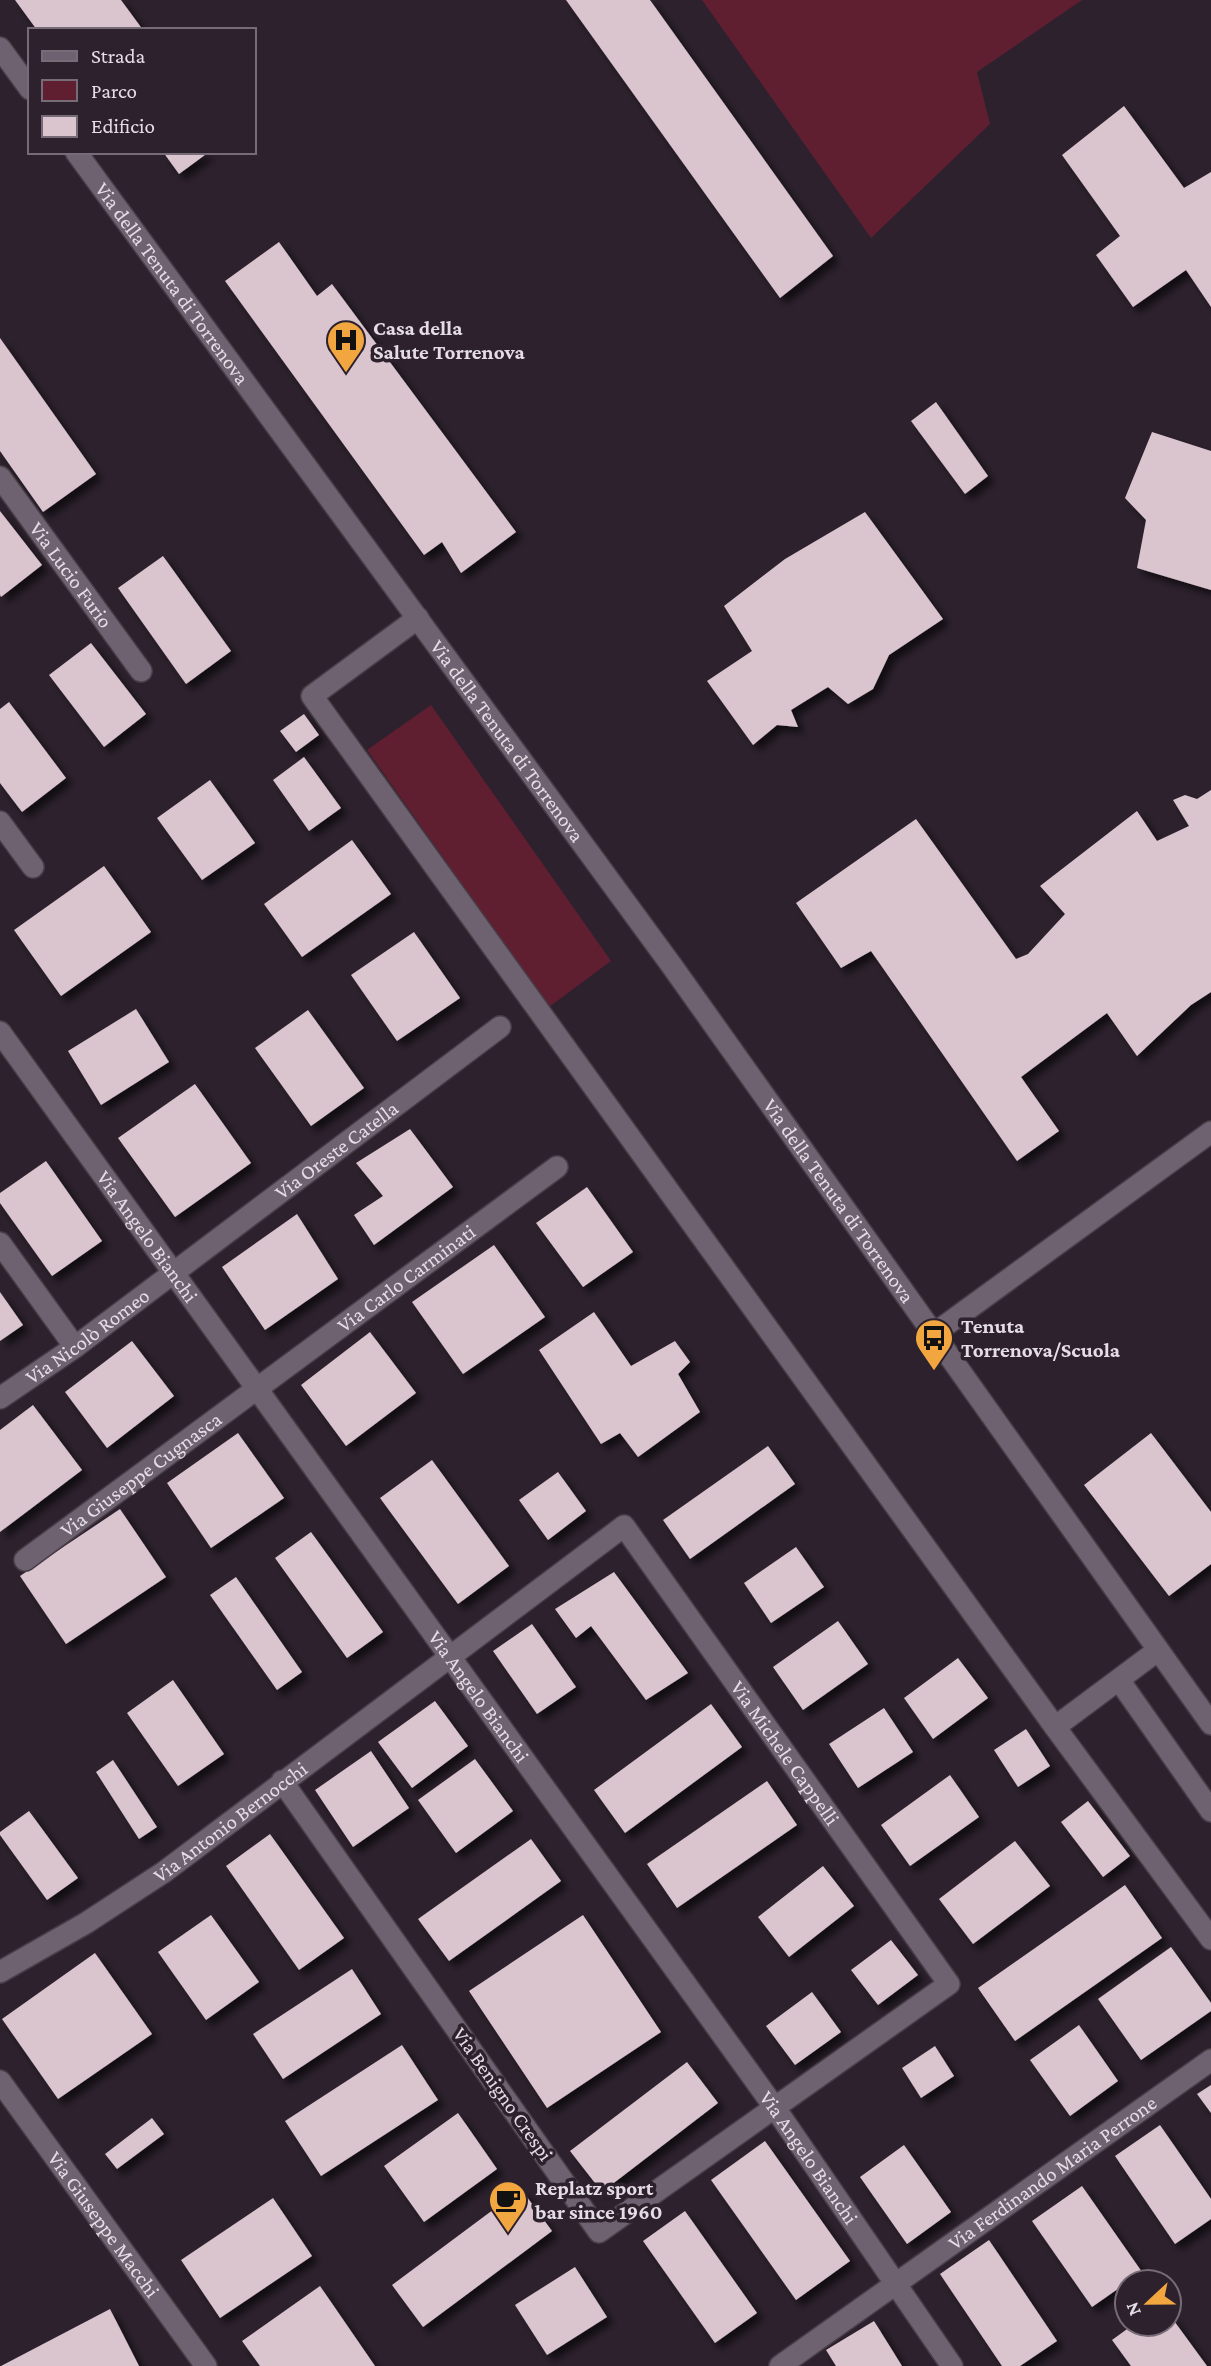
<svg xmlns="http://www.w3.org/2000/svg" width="1211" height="2366" font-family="'Crimson Pro',serif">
  <defs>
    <filter id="shadow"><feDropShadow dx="6" dy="6" stdDeviation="3.5" flood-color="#0009"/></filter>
  </defs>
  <rect width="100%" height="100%" fill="#2c212d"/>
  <g fill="#5f1f30">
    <polygon points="702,0 1082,0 977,72 990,124 871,238"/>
    <polygon points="431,705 611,961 549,1007 367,750"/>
  </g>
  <g fill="#dac5cf" filter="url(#shadow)">
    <polygon points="15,0 121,0 143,30 37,30"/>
    <polygon points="566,0 650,0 833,256 780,298"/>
    <polygon points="1124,106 1184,188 1211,172 1211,307 1186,270 1133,307 1096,255 1120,236 1062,155"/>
    <polygon points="163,152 209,152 179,174"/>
    <polygon points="279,242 317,296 332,284 516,532 461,573 442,542 424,555 225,281"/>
    <polygon points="0,338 96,474 43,512 0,451"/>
    <polygon points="936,402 988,476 965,494 911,421"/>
    <polygon points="1152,432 1211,451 1211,590 1137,568 1146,520 1125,498"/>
    <polygon points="0,511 42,565 1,597 0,595"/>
    <polygon points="865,512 943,619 889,655 873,689 848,704 828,687 791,710 798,727 777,725 753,745 707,681 752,651 724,606 785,559"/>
    <polygon points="163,556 231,651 186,684 118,588"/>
    <polygon points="91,643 146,714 104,747 49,675"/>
    <polygon points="9,702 66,778 22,812 0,783 0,709"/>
    <polygon points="304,714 319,735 296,752 280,731"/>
    <polygon points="304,757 341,808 309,831 273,780"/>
    <polygon points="210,780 255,843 202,880 157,818"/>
    <polygon points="1211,790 1211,992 1191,1005 1137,1056 1107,1013 1021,1077 1059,1131 1017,1161 871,951 841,968 796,903 916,819 1016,959 1028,954 1065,914 1040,886 1137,811 1157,841 1189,826 1173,800 1185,795 1197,799"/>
    <polygon points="352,840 391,894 302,957 264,904"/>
    <polygon points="104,866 151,932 61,996 14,930"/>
    <polygon points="414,932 460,998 397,1041 351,975"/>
    <polygon points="136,1009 169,1062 101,1105 68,1051"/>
    <polygon points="308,1010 364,1088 311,1126 255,1048"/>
    <polygon points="195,1084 251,1163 175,1217 118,1138"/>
    <polygon points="410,1129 453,1187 374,1245 354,1215 383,1196 356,1163"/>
    <polygon points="46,1161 102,1241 52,1276 0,1203 0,1193"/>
    <polygon points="587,1187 633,1252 583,1287 536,1223"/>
    <polygon points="297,1214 338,1279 265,1330 222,1267"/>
    <polygon points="494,1245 545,1317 463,1374 412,1302"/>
    <polygon points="0,1292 23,1325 0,1341"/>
    <polygon points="594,1312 631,1366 675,1341 690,1362 678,1374 700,1412 638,1457 620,1433 601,1444 539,1350"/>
    <polygon points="370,1332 416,1393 346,1446 301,1385"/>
    <polygon points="132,1341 174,1396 107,1448 65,1392"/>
    <polygon points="33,1405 82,1470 0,1532 0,1430"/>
    <polygon points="238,1433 284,1498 211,1548 167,1483"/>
    <polygon points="1151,1433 1211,1512 1211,1564 1169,1596 1084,1485"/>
    <polygon points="768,1446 795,1484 690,1559 663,1520"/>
    <polygon points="432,1460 509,1566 458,1604 380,1498"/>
    <polygon points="558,1472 586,1511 548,1540 519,1500"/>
    <polygon points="120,1509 166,1577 66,1644 20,1576"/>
    <polygon points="311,1532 383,1632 347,1658 275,1558"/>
    <polygon points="796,1547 824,1587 771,1623 744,1583"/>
    <polygon points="614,1572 688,1673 646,1700 591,1626 576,1638 555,1609"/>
    <polygon points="236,1577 302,1672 277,1690 210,1595"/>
    <polygon points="838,1621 868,1664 803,1710 773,1667"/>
    <polygon points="532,1624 576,1687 537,1714 493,1651"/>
    <polygon points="958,1658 988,1698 933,1739 904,1698"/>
    <polygon points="173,1680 224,1754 178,1786 127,1713"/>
    <polygon points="435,1701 468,1746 412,1788 378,1742"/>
    <polygon points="711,1704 742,1747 625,1833 594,1790"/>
    <polygon points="884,1708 913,1752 858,1788 829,1744"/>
    <polygon points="1026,1729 1050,1766 1018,1787 994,1750"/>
    <polygon points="371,1751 409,1808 353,1847 315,1790"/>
    <polygon points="475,1759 513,1811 456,1853 418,1800"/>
    <polygon points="113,1760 157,1827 139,1839 96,1772"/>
    <polygon points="950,1775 979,1817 910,1866 881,1825"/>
    <polygon points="767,1781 797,1825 677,1908 647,1864"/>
    <polygon points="1088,1801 1130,1856 1103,1877 1061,1822"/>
    <polygon points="29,1811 78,1878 47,1900 0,1835 0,1832"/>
    <polygon points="270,1834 344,1938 299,1970 226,1866"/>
    <polygon points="531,1839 561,1881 449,1961 418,1919"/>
    <polygon points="1015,1841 1050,1886 973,1944 939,1899"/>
    <polygon points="823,1866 854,1906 789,1957 758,1917"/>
    <polygon points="1125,1885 1162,1938 1015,2041 978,1988"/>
    <polygon points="211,1915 259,1982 206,2020 158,1952"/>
    <polygon points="583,1915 661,2032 547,2108 469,1991"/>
    <polygon points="891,1940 918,1975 878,2005 851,1970"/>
    <polygon points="1171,1947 1211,2003 1211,2011 1141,2060 1098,1999"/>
    <polygon points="95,1953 152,2034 58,2099 2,2019"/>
    <polygon points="352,1969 381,2014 283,2079 253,2034"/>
    <polygon points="812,1992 841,2032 795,2065 766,2026"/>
    <polygon points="1079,2025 1118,2081 1070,2116 1030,2060"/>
    <polygon points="402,2045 438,2100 321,2176 285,2121"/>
    <polygon points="935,2046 954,2076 921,2098 902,2068"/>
    <polygon points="687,2062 718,2103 602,2192 570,2151"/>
    <polygon points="1211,2085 1211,2113 1197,2094"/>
    <polygon points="458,2113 497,2169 424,2222 384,2166"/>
    <polygon points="152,2118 164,2134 117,2169 105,2154"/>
    <polygon points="1160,2125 1211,2199 1211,2219 1175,2244 1115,2156"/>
    <polygon points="765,2141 850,2261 796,2300 711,2180"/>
    <polygon points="904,2145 951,2212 907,2244 860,2177"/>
    <polygon points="1082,2186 1142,2272 1092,2307 1032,2221"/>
    <polygon points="521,2189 552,2231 423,2327 392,2285"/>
    <polygon points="273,2198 312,2256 220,2318 181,2260"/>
    <polygon points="685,2211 757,2313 715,2343 643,2241"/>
    <polygon points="989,2240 1057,2341 1020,2366 1002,2366 940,2274"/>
    <polygon points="575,2267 607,2317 547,2355 515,2305"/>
    <polygon points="320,2286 375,2366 260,2366 242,2341"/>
    <polygon points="110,2309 139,2366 1,2366"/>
    <polygon points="1169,2314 1207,2366 1131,2366 1112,2340 1134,2324 1169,2324"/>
    <polygon points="874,2321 902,2366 836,2366 826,2350"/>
  </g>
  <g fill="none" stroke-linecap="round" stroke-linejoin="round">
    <defs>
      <g id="minor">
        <polyline points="0,48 30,89"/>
        <path id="s1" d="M 76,152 L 672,966 L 1211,1724"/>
        <path id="s2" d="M 0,477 L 141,671"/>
        <polyline points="418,618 312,696 1055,1727 1157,1651"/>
        <polyline points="0,822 33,867"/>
        <path id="s3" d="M 0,1032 L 775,2108 L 952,2366"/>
        <polyline points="0,1243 75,1347"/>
        <polyline points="935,1333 1211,1132"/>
        <path id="s4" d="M 0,1398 L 75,1347 L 500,1027"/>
        <path id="s5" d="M 25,1560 L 557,1167"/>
        <polyline points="1119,1680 1211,1811"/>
        <polyline points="1055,1727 1211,1939"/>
        <path id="s6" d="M 0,1972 L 86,1923 L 164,1872 L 624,1526 L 949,1984 L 599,2232 L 282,1781"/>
        <path id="s7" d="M 0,2081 L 206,2366"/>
        <path id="s8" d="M 780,2366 L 1211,2060"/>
      </g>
    </defs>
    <use href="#minor" stroke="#463d47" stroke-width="24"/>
    <use href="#minor" stroke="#6f6270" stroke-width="21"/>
  </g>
  <defs>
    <symbol id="hospital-pin" viewBox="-11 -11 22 30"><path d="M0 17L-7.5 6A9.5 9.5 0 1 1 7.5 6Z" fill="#f1a640" stroke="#2c212d"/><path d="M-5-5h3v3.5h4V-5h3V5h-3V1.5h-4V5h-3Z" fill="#111"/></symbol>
    <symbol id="bus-pin" viewBox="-11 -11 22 30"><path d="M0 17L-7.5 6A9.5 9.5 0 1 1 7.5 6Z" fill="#f1a640" stroke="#2c212d"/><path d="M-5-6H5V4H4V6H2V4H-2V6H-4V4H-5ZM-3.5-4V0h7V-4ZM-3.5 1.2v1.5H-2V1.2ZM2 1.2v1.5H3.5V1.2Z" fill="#111"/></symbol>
    <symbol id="cafe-pin" viewBox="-11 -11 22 30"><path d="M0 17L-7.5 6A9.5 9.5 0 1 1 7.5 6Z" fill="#f1a640" stroke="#2c212d"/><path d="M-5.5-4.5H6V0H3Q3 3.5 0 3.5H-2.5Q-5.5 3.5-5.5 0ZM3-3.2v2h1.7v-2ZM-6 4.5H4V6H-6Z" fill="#111"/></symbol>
  </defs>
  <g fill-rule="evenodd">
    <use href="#hospital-pin" x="324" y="318" width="44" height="60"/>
    <use href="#bus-pin" x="912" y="1316" width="44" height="60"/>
    <use href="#cafe-pin" x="486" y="2178" width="44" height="60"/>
  </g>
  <g text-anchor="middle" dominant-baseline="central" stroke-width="7" stroke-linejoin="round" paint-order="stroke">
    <g font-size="21" fill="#e5dde5" stroke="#2c212d">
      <text stroke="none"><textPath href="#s1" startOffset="163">Via della Tenuta di Torrenova</textPath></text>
      <text stroke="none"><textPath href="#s2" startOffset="121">Via Lucio Furio</textPath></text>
      <text stroke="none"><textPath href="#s1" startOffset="730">Via della Tenuta di Torrenova</textPath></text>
      <text stroke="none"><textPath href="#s4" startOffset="418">Via Oreste Catella</textPath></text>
      <text stroke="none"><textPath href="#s1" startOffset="1297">Via della Tenuta di Torrenova</textPath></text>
      <text stroke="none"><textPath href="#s3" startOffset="252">Via Angelo Bianchi</textPath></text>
      <text stroke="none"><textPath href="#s5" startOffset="474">Via Carlo Carminati</textPath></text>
      <text stroke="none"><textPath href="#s4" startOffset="107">Via Nicolò Romeo</textPath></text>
      <text stroke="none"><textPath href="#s5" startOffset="144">Via Giuseppe Cugnasca</textPath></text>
      <text stroke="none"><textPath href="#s3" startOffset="819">Via Angelo Bianchi</textPath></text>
      <text stroke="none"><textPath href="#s6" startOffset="1046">Via Michele Cappelli</textPath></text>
      <text stroke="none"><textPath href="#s6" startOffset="275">Via Antonio Bernocchi</textPath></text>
      <text transform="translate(503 2094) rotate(55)">Via Benigno Crespi</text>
      <text stroke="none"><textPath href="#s3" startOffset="1386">Via Angelo Bianchi</textPath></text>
      <text stroke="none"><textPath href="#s8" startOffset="334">Via Ferdinando Maria Perrone</textPath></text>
      <text stroke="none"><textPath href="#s7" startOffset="177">Via Giuseppe Macchi</textPath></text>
    </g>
    <g font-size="21" font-weight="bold" fill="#e5dde5" stroke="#2c212d" text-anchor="start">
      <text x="373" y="328">Casa della<tspan x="373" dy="24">Salute Torrenova</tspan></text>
      <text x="961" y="1326">Tenuta<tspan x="961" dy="24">Torrenova/Scuola</tspan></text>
      <text x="535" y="2188">Replatz sport<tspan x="535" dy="24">bar since 1960</tspan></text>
    </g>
  </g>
  <rect x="28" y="28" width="228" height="126" fill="#2c212d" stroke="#766c77" stroke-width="2"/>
  <rect x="42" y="51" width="35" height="10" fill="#6f6270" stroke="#766c77" stroke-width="2"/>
  <text x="91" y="63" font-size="21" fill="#e5dde5">Strada</text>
  <rect x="42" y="80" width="35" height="21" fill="#5f1f30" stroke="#766c77" stroke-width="2"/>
  <text x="91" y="98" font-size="21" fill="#e5dde5">Parco</text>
  <rect x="42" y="116" width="35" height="21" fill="#dac5cf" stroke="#766c77" stroke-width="2"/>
  <text x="91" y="133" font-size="21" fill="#e5dde5">Edificio</text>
  <g transform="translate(1148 2303) rotate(248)"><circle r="33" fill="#2c212d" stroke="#766c77" stroke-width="2"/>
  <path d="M0-5L12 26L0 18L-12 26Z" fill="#f1a640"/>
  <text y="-10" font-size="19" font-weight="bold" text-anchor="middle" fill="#e5dde5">N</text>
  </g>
</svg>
